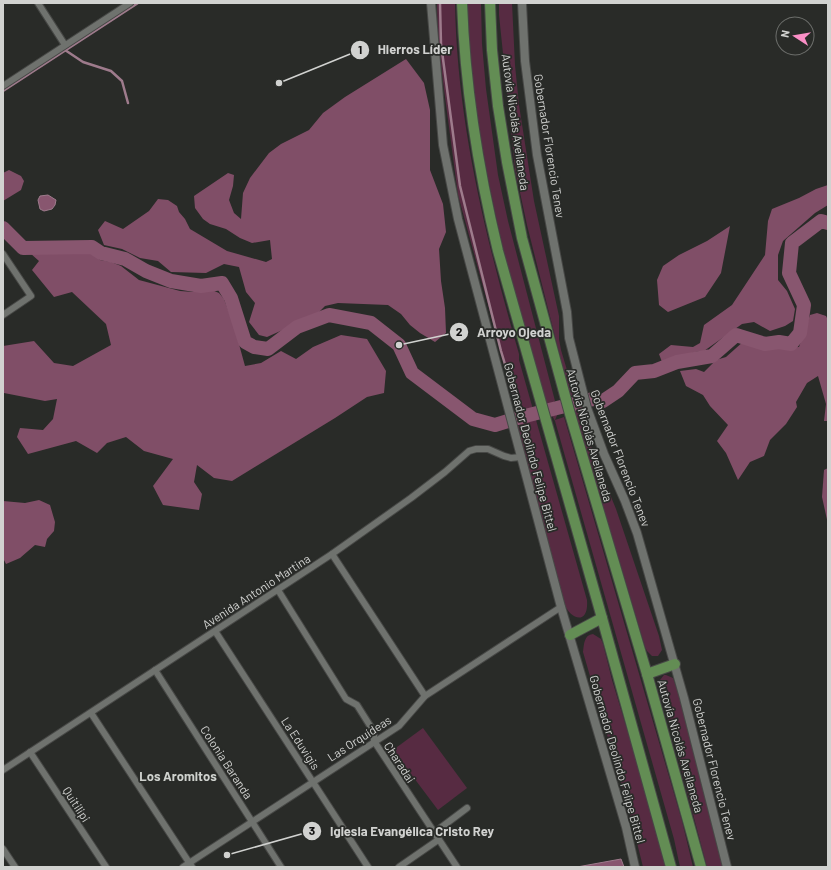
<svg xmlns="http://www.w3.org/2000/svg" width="831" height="870" font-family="Barlow,sans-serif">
  <rect width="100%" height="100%" fill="#292b28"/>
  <g fill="#572b42">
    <path d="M 437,3 L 455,3 C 457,123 486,239 519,354 L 519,360 L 587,600 C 589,625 571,621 563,602 L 516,427 L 521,425 L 458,195 L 438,44 Z"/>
    <path d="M 467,3 L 481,3 L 482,44 L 486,89 L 498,175 L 508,221 L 555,401 L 554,401 L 558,413 L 555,420 L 564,417 L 682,821 L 693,867 L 680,867 L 674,839 L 555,421 L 546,404 L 542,405 C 509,272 471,140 467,3 Z"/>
    <polygon points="499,3 512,3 515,65 519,105 534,201 559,316 559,339 561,350 578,407 595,458 616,509 659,636 662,650 658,656 652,656 647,651 645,647 574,409 575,408 572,396 570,396 527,225 515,169 499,15"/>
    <path d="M 593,634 L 601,639 L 603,644 L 612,680 L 654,818 L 666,867 L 643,867 L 629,810 L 583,652 C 584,644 584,635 593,634 Z"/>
    <polygon points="664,675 666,675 673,678 680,697 723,867 707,867 659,685 660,680"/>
    <polygon points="423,728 467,788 438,810 393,750"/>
  </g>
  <g fill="#804e67">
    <polygon points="406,59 424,83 430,110 430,170 443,204 446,232 439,249 441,281 445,308 446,333 435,342 420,333 410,325 401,314 388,305 338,303 325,306 316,315 267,337 259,335 249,322 255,303 246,292 239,267 224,264 206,273 171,272 158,261 140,258 122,249 104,245 98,230 105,221 123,229 149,211 158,199 168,200 177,206 179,212 185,219 190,229 227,251 266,262 272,259 270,240 252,243 240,238 226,229 210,224 203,219 195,208 194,196 228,173 234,175 233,186 229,200 234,213 241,219 243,193 250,178 269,153 281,144 309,130 323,113 345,97"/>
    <polygon points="9,170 21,176 24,181 21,190 3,201 3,173"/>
    <polygon points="828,185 828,205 815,213 783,241 778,255 778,280 787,291 795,309 793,321 785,326 770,331 754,322 742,324 704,351 695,352 662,362 659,354 671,345 693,347 700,343 704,325 732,305 765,255 768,221 772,209 799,198 816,189"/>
    <polygon points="730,226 721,273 705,297 668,312 659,305 657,280 663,266 679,255 707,241"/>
    <polygon points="50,251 95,254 100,260 111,262 121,266 139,280 180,291 193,292 212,290 219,293 224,299 234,326 245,366 261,363 281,351 296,359 313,347 341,335 367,339 386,371 384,393 367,397 335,418 232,481 214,478 197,465 194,482 202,494 199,510 163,505 153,486 173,459 144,451 126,437 107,443 97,453 76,441 28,454 17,437 20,428 43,430 53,419 57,399 45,401 4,393 3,394 3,346 34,341 54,363 73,366 111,345 106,324 72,292 54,297 32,270 39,261 30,253 35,252"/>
    <polygon points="817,313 826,316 828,320 828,421 824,421 826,404 818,376 807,383 796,402 797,407 786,424 770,440 764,456 750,462 738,480 726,453 717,441 728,425 710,406 703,395 686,386 680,371 696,369 704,372 716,360 726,357 744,341 762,349 799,347 810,315"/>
    <polygon points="828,468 828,524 822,497 824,470"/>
    <polygon points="39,500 50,505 55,522 54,531 47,539 45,547 35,545 20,558 6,564 3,558 3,501 25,503"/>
  </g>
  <g fill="#88566f" stroke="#9e7b8c">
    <polygon points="48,195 56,200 55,205 52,209 44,211 40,209 38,200 40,196"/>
    <polygon points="621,859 624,867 576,867 577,867"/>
  </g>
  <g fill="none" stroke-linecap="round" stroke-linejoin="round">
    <g stroke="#9e7b8c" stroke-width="2.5">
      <polyline points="440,3 441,44 460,186 501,351 521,417"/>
      <polyline points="65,50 83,62 111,71 122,81 128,103"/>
      <polyline points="3,91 138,3"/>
    </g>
    <polyline stroke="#88566f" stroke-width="14" points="3,228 23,248 92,247 101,253 125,259 146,271 171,281 201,286 222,283 231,298 245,342 254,347 268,349 297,327 329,315 371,323 399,345 412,373 473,419 495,425 521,417 593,399 603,401 618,391 635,373 654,371 677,362 712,356 736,335 765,344 779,342 791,344 800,333 804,305 789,273 792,243 821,221 828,223"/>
    <defs>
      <g id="minor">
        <polyline points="38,3 65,45"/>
        <polyline points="3,86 130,3"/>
        <polyline points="3,254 31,296 3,315"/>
        <polyline points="332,554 425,696"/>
        <polyline points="278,590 346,699 357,705 374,732 374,741 457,867"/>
        <polyline points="215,631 368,867"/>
        <polyline points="155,670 281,867"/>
        <polyline points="91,713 192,867"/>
        <polyline points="30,752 106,867"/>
        <polyline points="3,770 332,554 411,498 445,472 469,451 476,449 488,449 504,456 511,458 521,457"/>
        <polyline points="3,849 15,867"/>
        <polyline points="183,867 399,726 425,696 561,607"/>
        <polyline points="399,867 438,840 439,829 467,808"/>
      </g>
      <g id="tertiary">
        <polyline points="431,3 443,145 458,219 561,607 626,827 635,867"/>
        <polyline points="522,3 525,61 537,155 567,312 569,338 587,408 604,454 625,501 637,533 684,698 727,867"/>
      </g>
      <g id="trunk">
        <path d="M 462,3 C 465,87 478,169 498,251 L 602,618 L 671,867"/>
        <polyline points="490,3 492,50 498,106 507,162 522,238 570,414 647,674 701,867"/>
        <polyline points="570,635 602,618"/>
        <polyline points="647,674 675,664"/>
      </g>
    </defs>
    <use href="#minor" stroke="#474846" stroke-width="8"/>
    <use href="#tertiary" stroke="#474846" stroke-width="10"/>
    <use href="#trunk" stroke="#474846" stroke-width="12"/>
    <use href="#minor" stroke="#6f726e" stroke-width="6"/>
    <use href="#tertiary" stroke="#6f726e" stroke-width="8"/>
    <use href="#trunk" stroke="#638d54" stroke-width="10"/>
  </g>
  <g text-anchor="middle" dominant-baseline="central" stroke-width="3.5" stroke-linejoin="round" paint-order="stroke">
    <g font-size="12" fill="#d1d2d0" stroke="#292b28">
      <text transform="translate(516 122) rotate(82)">Autovía Nicolás Avellaneda</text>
      <text transform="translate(550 146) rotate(81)">Gobernador Florencio Tenev</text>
      <text transform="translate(590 435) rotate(74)">Autovía Nicolás Avellaneda</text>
      <text transform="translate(531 447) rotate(75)">Gobernador Deolindo Felipe Bittel</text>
      <text transform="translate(621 458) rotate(69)">Gobernador Florencio Tenev</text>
      <text transform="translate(256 591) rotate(-33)">Avenida Antonio Martina</text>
      <text transform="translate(359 738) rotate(-33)">Las Orquídeas</text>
      <text transform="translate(301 743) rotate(57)">La Eduvigis</text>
      <text transform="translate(681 746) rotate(74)">Autovía Nicolás Avellaneda</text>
      <text transform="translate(618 759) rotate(74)">Gobernador Deolindo Felipe Bittel</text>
      <text transform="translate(227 762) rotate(57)">Colonia Baranda</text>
      <text transform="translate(400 762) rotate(57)">Charadai</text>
      <text transform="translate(715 769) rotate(76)">Gobernador Florencio Tenev</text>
      <text transform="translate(77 804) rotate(57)">Quitilipi</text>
    </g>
    <g font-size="13" font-weight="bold" fill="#cfd2ce" stroke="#292b28">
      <text x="178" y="776">Los Aromitos</text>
    </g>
  </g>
  <path fill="none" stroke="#d1d2d0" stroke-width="1.5" d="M279 83L360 50M399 345L459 332M227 855L312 831"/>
  <g fill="#d1d2d0" stroke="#292b28" stroke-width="1.5">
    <circle cx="279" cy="83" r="4"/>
    <circle cx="399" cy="345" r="4"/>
    <circle cx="227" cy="855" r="4"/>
    <circle cx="360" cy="50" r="10"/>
    <circle cx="459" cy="332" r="10"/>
    <circle cx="312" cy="831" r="10"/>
  </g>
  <g font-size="12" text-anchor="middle" font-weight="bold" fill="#111">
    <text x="360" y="54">1</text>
    <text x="459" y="336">2</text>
    <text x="312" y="835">3</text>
  </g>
  <g font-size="13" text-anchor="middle" font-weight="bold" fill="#d1d2d0" stroke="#292b28" stroke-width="3.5" stroke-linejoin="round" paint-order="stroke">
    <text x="415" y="54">Hierros Líder</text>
    <text x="514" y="337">Arroyo Ojeda</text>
    <text x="412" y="836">Iglesia Evangélica Cristo Rey</text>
  </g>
  <rect width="831" height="870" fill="none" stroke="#d1d2d0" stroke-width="8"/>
  <g transform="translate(795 36) rotate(282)"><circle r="19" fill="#292b28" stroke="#6c6e6b"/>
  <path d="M0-3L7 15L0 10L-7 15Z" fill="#fa8fc6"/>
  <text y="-6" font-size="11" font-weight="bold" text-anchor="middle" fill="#d1d2d0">N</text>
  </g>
</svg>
